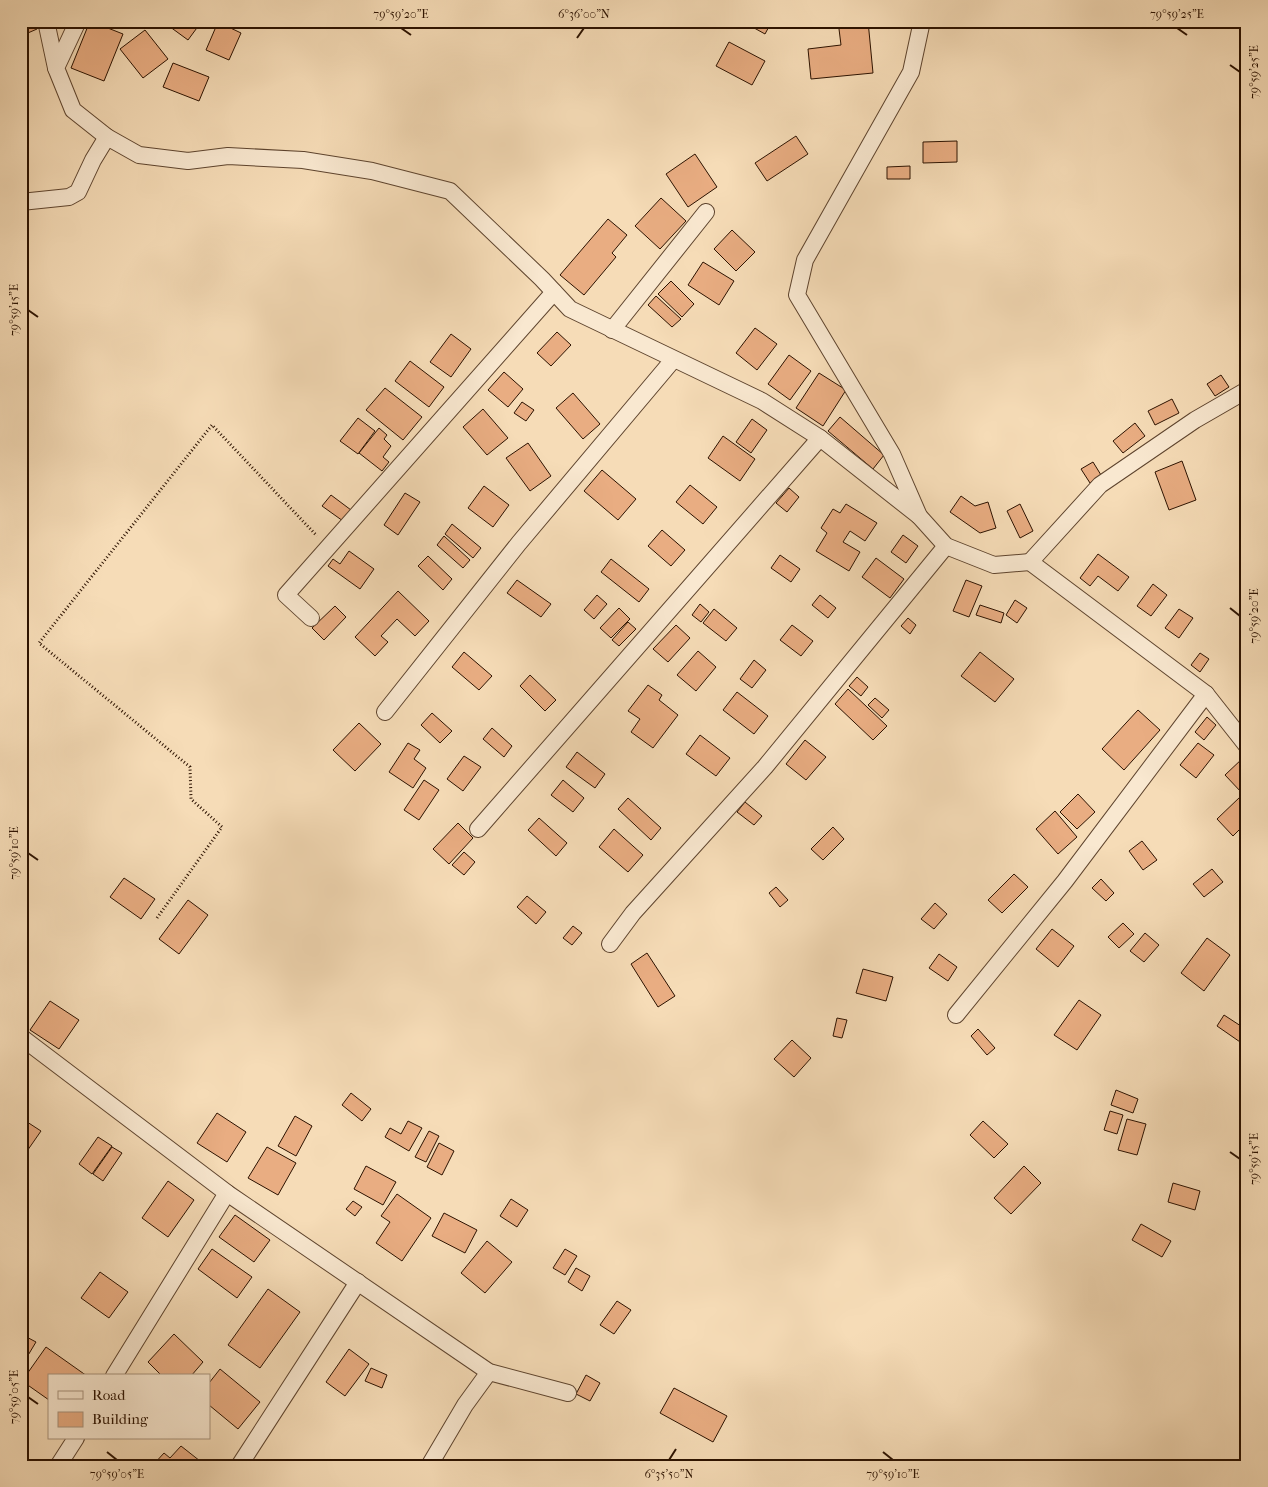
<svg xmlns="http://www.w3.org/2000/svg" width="1268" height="1487" font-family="'IM FELL French Canon',serif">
  <rect width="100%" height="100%" fill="#f6dcb7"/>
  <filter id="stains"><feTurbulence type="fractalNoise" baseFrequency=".004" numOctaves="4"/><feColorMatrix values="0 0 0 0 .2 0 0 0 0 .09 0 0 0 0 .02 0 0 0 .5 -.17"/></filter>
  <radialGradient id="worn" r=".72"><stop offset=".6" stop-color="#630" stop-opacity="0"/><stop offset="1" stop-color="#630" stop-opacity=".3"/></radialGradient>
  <g fill="#e9ad82" stroke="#2c1200">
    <polygon points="21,21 33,21 37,29 21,36"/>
    <polygon points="90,21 123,34 104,81 71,68"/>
    <polygon points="162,21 202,21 188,40"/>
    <polygon points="748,21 772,21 765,34 747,24"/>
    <polygon points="838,21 868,21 873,73 811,79 808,49 841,45"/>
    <polygon points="218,22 241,33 229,60 206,50"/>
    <polygon points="145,30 168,59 143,78 120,49"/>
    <polygon points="729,42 765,61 752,85 716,66"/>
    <polygon points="173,63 209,77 199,101 163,87"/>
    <polygon points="796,136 808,154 767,181 755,163"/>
    <polygon points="957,141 957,162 923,163 923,142"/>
    <polygon points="695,154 717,187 688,207 666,174"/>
    <polygon points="910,166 910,179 887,179 887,167"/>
    <polygon points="661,198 686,221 660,249 635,226"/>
    <polygon points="608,219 627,235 612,253 616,257 584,295 560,275"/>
    <polygon points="732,230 755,252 736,271 714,249"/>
    <polygon points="703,262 734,281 719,305 688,285"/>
    <polygon points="671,281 694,304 682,317 658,294"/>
    <polygon points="656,296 681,319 672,327 648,305"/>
    <polygon points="755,328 777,344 757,370 736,353"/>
    <polygon points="557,332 571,345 551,366 537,353"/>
    <polygon points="451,334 471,349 451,377 430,362"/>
    <polygon points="789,355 811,371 790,400 768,384"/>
    <polygon points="410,361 444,387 429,407 395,381"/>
    <polygon points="504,372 523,389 508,407 488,390"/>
    <polygon points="819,373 846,390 823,426 796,408"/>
    <polygon points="1221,375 1229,387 1215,396 1207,384"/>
    <polygon points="385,388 422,417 403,440 366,410"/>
    <polygon points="573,393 600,424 583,439 556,408"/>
    <polygon points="1172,399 1179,413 1155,425 1148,411"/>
    <polygon points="522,402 534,410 526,421 514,413"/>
    <polygon points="483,409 508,438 487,455 463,427"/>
    <polygon points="840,417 884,455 873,469 828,431"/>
    <polygon points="358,418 375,431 358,454 340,441"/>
    <polygon points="752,419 767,430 751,453 736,442"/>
    <polygon points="1135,423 1145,436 1123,453 1113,441"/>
    <polygon points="379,428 387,435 384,439 391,446 383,457 389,462 382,471 359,453"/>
    <polygon points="723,436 755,459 740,481 708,458"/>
    <polygon points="528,443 551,476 530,491 506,458"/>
    <polygon points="1182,461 1196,500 1169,510 1155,472"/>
    <polygon points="1093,462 1101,475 1090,483 1081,469"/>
    <polygon points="602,470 636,499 618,520 584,491"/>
    <polygon points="690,485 717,507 703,524 676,502"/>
    <polygon points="484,486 509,505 493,527 468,508"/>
    <polygon points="789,488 799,497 787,512 776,503"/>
    <polygon points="405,493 420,502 398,535 384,525"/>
    <polygon points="331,495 351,510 343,521 322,506"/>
    <polygon points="961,496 975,506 988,502 996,528 980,533 950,512"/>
    <polygon points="846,504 877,523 865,541 850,531 843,542 860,552 849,571 816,551 827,533 821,528 833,509 840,513"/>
    <polygon points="1020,504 1033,531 1020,538 1007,511"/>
    <polygon points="452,524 481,548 473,558 445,534"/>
    <polygon points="662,530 685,550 671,566 648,546"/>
    <polygon points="903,535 918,546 906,563 891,552"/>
    <polygon points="444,536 470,560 463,568 437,545"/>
    <polygon points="349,551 374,569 360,589 328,566 333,559 340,564"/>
    <polygon points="1098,554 1129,577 1118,591 1098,576 1090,586 1080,578"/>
    <polygon points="780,555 800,569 791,582 771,568"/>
    <polygon points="428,556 452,579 443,590 418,566"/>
    <polygon points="876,558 904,579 890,598 862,577"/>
    <polygon points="611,559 649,589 639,602 601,572"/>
    <polygon points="517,580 551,604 541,617 507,593"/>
    <polygon points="966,580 982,586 969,617 953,611"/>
    <polygon points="1153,584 1167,595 1151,616 1137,606"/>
    <polygon points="398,591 429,621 415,636 397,619 381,636 388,642 375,656 355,637"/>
    <polygon points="597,595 607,604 594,619 584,610"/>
    <polygon points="820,595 836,608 828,618 812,605"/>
    <polygon points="1015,600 1027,608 1017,623 1006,615"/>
    <polygon points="700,604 709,612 701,622 692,615"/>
    <polygon points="980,605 1004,613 1001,623 976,615"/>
    <polygon points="335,606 346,617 324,640 312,628"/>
    <polygon points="619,608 630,619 611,638 600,628"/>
    <polygon points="714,609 737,628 726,641 703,623"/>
    <polygon points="1179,609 1193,618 1179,638 1165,628"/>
    <polygon points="908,618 916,625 910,634 901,626"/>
    <polygon points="628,622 636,629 619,646 612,640"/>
    <polygon points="676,625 690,638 668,662 653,649"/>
    <polygon points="792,625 813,641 801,656 780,640"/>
    <polygon points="698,651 716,667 696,691 677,675"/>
    <polygon points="464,652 492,676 479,690 452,667"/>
    <polygon points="980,652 1014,679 995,702 961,676"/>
    <polygon points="1200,653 1209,659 1200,672 1191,665"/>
    <polygon points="754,660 766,670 752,688 740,679"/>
    <polygon points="530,675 556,700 545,711 520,686"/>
    <polygon points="857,677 868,687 861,696 849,686"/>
    <polygon points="1247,684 1247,698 1240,691"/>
    <polygon points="648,685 662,695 659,700 678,715 653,748 631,732 640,719 628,711"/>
    <polygon points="848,689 887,726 873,740 835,704"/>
    <polygon points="737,692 768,716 754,734 723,710"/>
    <polygon points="875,698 889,710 882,718 868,705"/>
    <polygon points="1138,710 1160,730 1124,770 1102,749"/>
    <polygon points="432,713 452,731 440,743 421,725"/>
    <polygon points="1207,717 1216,725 1204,740 1195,732"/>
    <polygon points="359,723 381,744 355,771 333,750"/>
    <polygon points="492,728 512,746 504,757 483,739"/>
    <polygon points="700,735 730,758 716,776 686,754"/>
    <polygon points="805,740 826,757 806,780 786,764"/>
    <polygon points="408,743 420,750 414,759 426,768 413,788 389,772"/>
    <polygon points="1198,743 1214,755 1196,778 1180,765"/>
    <polygon points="577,752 605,774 595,788 566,767"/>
    <polygon points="464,756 481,767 463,791 447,779"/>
    <polygon points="1243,758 1247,761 1247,789 1242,793 1225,775"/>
    <polygon points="424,780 439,790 419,820 404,810"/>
    <polygon points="563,780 584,798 573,812 551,795"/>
    <polygon points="1078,794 1095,812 1077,829 1060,812"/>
    <polygon points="1240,797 1247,803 1247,822 1233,836 1217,819"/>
    <polygon points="628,798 661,828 651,840 618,809"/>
    <polygon points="745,802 762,816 754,825 737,812"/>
    <polygon points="1055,811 1077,837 1058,854 1036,829"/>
    <polygon points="539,818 567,843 556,856 528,830"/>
    <polygon points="458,823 473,838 449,864 433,849"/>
    <polygon points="833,827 844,839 823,860 811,849"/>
    <polygon points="614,829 643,855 628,872 599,847"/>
    <polygon points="1142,841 1157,860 1143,870 1129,851"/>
    <polygon points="464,852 475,862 464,875 452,865"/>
    <polygon points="1212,869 1223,882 1204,897 1193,884"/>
    <polygon points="1014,874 1028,887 1002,913 988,900"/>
    <polygon points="124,878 155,899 141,919 110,897"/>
    <polygon points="1101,879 1114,893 1106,901 1092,888"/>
    <polygon points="776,887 788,900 780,907 769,893"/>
    <polygon points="527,896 546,912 536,924 517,907"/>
    <polygon points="188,900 208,915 179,954 159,939"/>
    <polygon points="935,903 947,914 934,929 921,919"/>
    <polygon points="1123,923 1134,934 1119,948 1108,937"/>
    <polygon points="573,926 582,933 572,945 563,938"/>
    <polygon points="1052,929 1074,946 1058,967 1036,949"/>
    <polygon points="1145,933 1159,945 1144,962 1130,951"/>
    <polygon points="1207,938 1230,955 1204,991 1181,973"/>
    <polygon points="647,953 675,996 658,1007 631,964"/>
    <polygon points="939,954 957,967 948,981 929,968"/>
    <polygon points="863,969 893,977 886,1001 856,993"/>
    <polygon points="1079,1000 1101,1015 1077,1050 1054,1035"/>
    <polygon points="50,1001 79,1020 59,1049 30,1030"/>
    <polygon points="1224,1015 1247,1030 1247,1038 1243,1044 1217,1026"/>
    <polygon points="837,1018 847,1020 842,1038 833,1036"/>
    <polygon points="978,1029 995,1048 987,1055 971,1036"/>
    <polygon points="792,1040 811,1058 794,1077 774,1059"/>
    <polygon points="1116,1090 1138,1099 1133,1113 1111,1105"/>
    <polygon points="351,1093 371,1109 362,1121 342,1105"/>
    <polygon points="1110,1111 1123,1115 1117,1134 1104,1130"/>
    <polygon points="217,1113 246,1132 227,1162 197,1143"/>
    <polygon points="295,1116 312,1126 296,1156 278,1146"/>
    <polygon points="21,1118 41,1131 25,1154 21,1151"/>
    <polygon points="1127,1119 1146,1124 1137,1155 1118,1150"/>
    <polygon points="408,1121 422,1128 409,1151 385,1137 390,1128 401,1134"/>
    <polygon points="983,1121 1008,1144 994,1158 970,1135"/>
    <polygon points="429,1131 439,1136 426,1162 415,1157"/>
    <polygon points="98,1137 112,1146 92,1174 79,1164"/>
    <polygon points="439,1143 454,1151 442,1175 427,1167"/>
    <polygon points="112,1147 122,1153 103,1181 93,1174"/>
    <polygon points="267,1147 296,1163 278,1195 248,1178"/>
    <polygon points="366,1166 396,1182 383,1205 354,1189"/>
    <polygon points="1024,1166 1041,1183 1011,1214 994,1198"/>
    <polygon points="168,1181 194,1200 168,1237 142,1218"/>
    <polygon points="1173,1183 1200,1191 1195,1210 1168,1202"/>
    <polygon points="397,1194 431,1218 402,1261 376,1243 390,1222 381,1216"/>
    <polygon points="511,1199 528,1210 517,1227 500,1216"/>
    <polygon points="353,1201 362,1207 355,1216 346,1209"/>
    <polygon points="444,1213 477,1230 465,1253 432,1236"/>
    <polygon points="235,1215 270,1240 254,1262 219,1237"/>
    <polygon points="1141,1224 1171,1241 1162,1257 1132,1240"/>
    <polygon points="487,1241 512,1262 485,1293 461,1273"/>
    <polygon points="212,1249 252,1277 237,1298 198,1269"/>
    <polygon points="565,1249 577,1256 565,1275 553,1268"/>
    <polygon points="576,1268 590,1276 582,1291 568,1282"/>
    <polygon points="100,1272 128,1292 109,1318 81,1298"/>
    <polygon points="268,1289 300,1312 260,1368 228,1345"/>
    <polygon points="617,1301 631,1310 614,1334 600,1325"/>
    <polygon points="21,1334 36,1342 21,1367"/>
    <polygon points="174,1334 203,1362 191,1376 162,1376 148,1362"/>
    <polygon points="46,1347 87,1376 49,1376 49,1400 22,1381"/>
    <polygon points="349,1349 369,1364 345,1396 326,1382"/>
    <polygon points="371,1368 387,1375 382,1388 365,1381"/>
    <polygon points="220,1369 260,1402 238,1429 209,1405 209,1383"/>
    <polygon points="586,1375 600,1383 590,1401 576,1394"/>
    <polygon points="674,1388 727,1416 713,1442 660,1413"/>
    <polygon points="181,1446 200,1461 196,1466 153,1465 164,1453 170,1458"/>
  </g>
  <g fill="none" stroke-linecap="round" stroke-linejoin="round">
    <defs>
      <g id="street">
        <polyline points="46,21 56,68"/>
        <polyline points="78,21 56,68 73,110 107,137 139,155 188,161 228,156 303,160 372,171 450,191 542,279 570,309 762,401 820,438 919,516"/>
        <polyline points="922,21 911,72 805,260 797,295 892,454 919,516 946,546 994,565 1030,562"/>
        <polyline points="21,202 69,197 78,192 93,160 107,137"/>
        <polyline points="612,330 706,212"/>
        <polyline points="1247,390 1195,420 1100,485 1030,562 1206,694 1247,746"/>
        <polyline points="311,618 286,595 554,292"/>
        <polyline points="385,712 519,543 673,360"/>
        <polyline points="478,829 820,438"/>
        <polyline points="610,944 633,913 765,767 946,546"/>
        <polyline points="956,1015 1065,881 1206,694"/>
        <polyline points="21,1037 227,1193 489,1372 568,1393"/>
        <polyline points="114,1376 227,1193"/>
        <polyline points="58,1466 76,1438"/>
        <polyline points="239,1466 358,1282"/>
        <polyline points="429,1466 465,1405 489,1372"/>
      </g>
    </defs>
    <use href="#street" stroke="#5e442e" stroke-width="18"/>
    <polyline stroke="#2c1200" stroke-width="3" stroke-dasharray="1 2.5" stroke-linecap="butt" points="157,918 222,827 191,799 190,767 39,643 212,425 317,536"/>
    <use href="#street" stroke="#f9e8d0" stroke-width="16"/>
  </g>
  <path fill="none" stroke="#2c1200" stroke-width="2" d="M 401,28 L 411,35M 1177,28 L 1187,35M 577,38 L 584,28M 1230,65 L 1240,72M 28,310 L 38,317M 1230,608 L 1240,616M 28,853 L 38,860M 1230,1152 L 1240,1159M 28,1397 L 38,1404M 107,1452 L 117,1460M 883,1452 L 893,1460M 669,1460 L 676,1449"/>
  <rect width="1268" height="1487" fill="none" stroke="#f6dcb7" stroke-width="55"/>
  <rect x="48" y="1374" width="162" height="65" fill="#f9e8d0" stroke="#a7927d"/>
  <rect x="58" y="1391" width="25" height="8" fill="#f9e8d0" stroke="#a7927d"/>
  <text x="92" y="1400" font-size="15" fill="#2c1200">Road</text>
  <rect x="58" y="1412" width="25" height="15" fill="#e9ad82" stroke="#a7927d"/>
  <text x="92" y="1424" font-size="15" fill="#2c1200">Building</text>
  <rect x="28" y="28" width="1212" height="1432" fill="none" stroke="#2c1200" stroke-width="2"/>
  <g font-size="12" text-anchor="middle" fill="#2c1200">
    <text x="401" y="18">79°59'20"E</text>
    <text x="584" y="18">6°36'00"N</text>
    <text x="1177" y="18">79°59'25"E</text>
    <text transform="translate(1254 72) rotate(-90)" y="4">79°59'25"E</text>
    <text transform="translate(14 310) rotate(-90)" y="4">79°59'15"E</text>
    <text transform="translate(1254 616) rotate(-90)" y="4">79°59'20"E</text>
    <text transform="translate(14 853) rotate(-90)" y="4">79°59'10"E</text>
    <text transform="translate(1254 1159) rotate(-90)" y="4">79°59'15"E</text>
    <text transform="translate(14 1397) rotate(-90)" y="4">79°59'05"E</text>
    <text x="117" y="1478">79°59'05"E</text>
    <text x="669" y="1478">6°35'50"N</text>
    <text x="893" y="1478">79°59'10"E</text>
  </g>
  <rect width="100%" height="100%" filter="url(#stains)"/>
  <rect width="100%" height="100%" fill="url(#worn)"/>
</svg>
